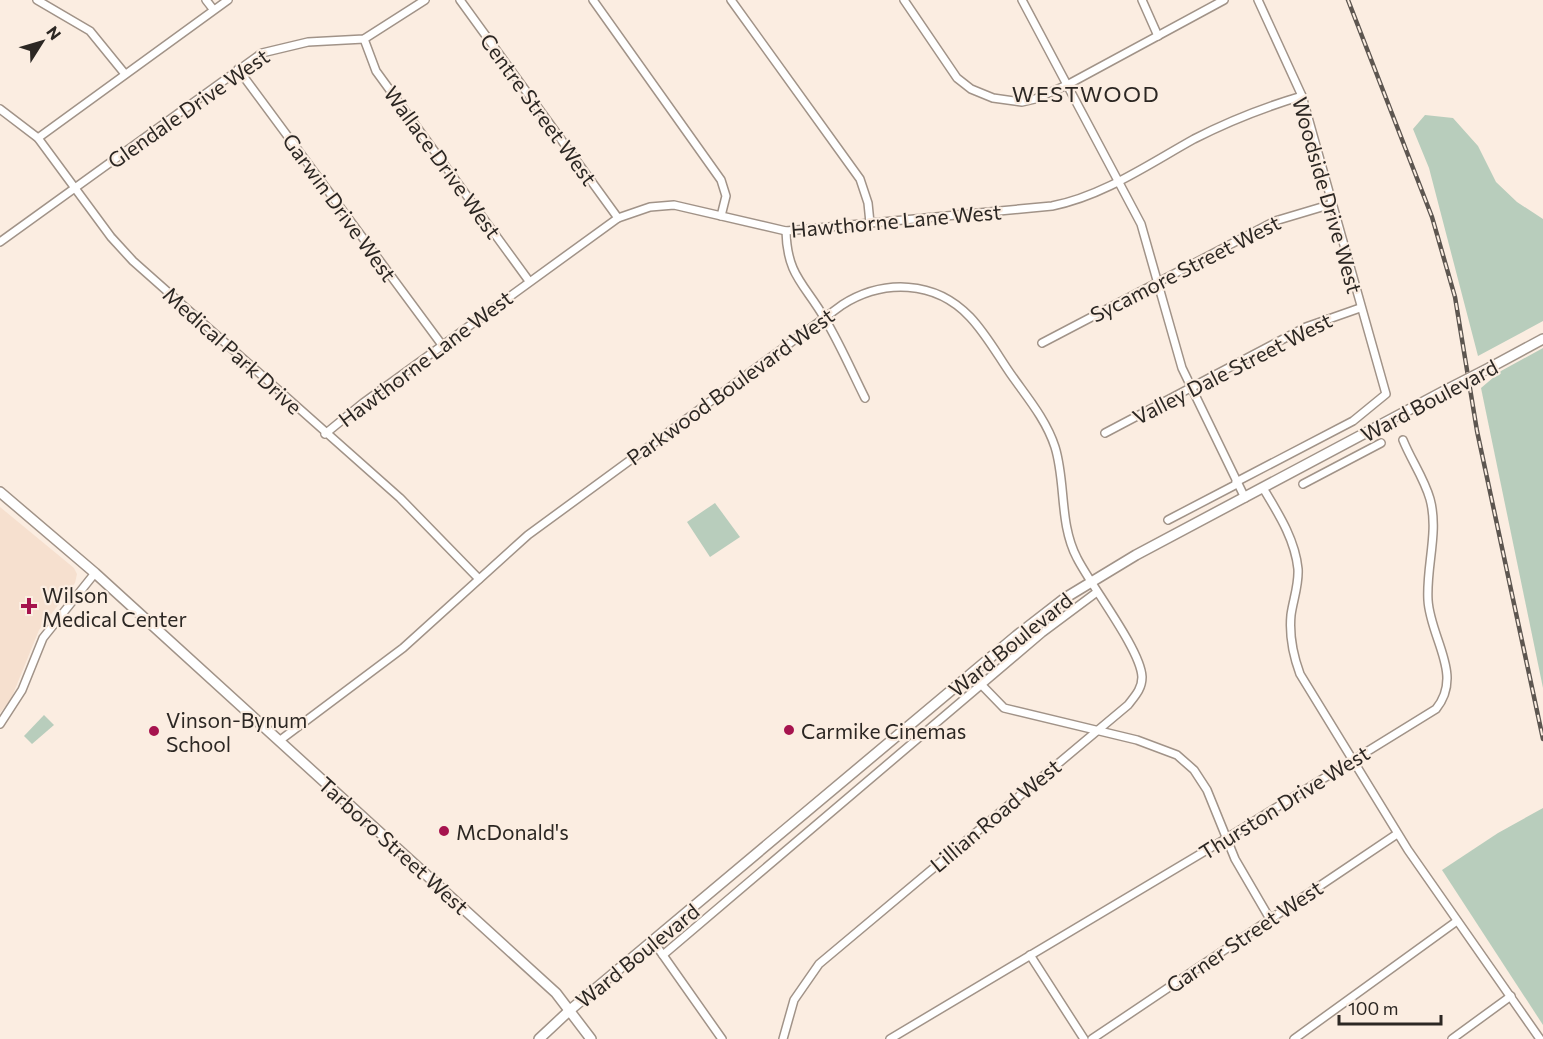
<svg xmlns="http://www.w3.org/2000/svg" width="1543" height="1039" font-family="Commissioner,sans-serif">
  <rect width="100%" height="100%" fill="#fbede1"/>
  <polygon fill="#f6e0cf" points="0,507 74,568 77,574 75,583 39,630 11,699 0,713"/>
  <g fill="#b8cdbc">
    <polygon points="1425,115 1453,118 1478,146 1496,182 1517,202 1543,219 1543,321 1478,356 1429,168 1413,129"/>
    <polygon points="1543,348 1543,688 1481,388 1501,371"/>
    <polygon points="715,503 740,537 710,557 687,522"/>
    <polygon points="44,715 54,725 32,744 24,736"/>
    <polygon points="1543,808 1543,1025 1442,870 1498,833"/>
  </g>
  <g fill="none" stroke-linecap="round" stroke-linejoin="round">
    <defs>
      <g id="minor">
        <polyline points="37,0 90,31 125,74"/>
        <polyline points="206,0 213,9"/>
        <polyline points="460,0 618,218"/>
        <polyline points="593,0 721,180 726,196 721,216"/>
        <polyline points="731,0 860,179 868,203 870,223"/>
        <polyline points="904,0 957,78 971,89 993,98 1022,102 1035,99 1067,85 1224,0"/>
        <polyline points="1022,0 1141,224 1182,368 1245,498"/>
        <polyline points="1142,0 1158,36"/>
        <polyline points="364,39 376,71 529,281"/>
        <polyline points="238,69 442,345"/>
        <polyline points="0,109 38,138 111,237 133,261 400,498 479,579"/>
        <polyline points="38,138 228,0"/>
        <path d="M 786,231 C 787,276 805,284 825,319 C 840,344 852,372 865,398"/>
        <polyline points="0,242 262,53 308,42 364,39 425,0"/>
        <polyline points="1042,343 1275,221 1332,204"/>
        <polyline points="1105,433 1306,327 1360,308"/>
        <path d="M 325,434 L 363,403 L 618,218 L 650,207 L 674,205 L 786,231 L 1052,206 C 1103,196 1149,164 1194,139 C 1229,121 1265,107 1302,96"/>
        <polyline points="1236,482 1353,421 1386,394 1302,96 1258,0"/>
        <polyline points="1303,484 1381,443"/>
        <path d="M 1263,488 C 1278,513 1295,539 1298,569 C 1299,585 1293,600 1291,615 C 1289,636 1293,655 1300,674 L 1408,850 L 1540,1039"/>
        <polyline points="1168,520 1237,484"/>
        <polyline points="971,674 1004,708 1137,740 1177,755 1194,770 1207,790 1235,859 1270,919"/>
        <polyline points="0,724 22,690 43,638 95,573"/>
        <path d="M 279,741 L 403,648 L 528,535 L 842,305 C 883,279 935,280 970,317 C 986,334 997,354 1010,373 C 1026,396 1046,419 1055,447 C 1066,482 1059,524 1077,558 C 1091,586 1141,650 1142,677 C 1142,689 1135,696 1128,705 L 819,964 L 794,1000 L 783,1039"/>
        <polyline points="653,941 722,1039"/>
        <polyline points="663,955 1042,633 1097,592"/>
        <polyline points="1030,955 1084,1039"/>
        <path d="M 890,1039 L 1227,838 L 1436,709 C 1464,675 1430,638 1428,600 C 1426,566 1439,532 1430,499 C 1424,478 1411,460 1403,440"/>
        <polyline points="1092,1039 1397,834"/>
        <polyline points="1294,1039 1457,921"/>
        <polyline points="1452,1039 1511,996"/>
      </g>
      <g id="major">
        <polyline points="1491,367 1543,339"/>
        <polyline points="0,492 95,573 556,993 591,1039"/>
        <polyline points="539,1039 570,1010 1016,636 1065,598 1136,555 1446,390"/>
      </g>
    </defs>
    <use href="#minor" stroke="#a19388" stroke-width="10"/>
    <use href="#major" stroke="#a19388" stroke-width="12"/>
    <use href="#minor" stroke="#fff" stroke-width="7"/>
    <use href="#major" stroke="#fff" stroke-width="9"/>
    <defs>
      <polyline id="rail" points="1348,0 1432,217 1455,297 1477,431 1543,739"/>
    </defs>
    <use href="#rail" stroke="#5d5650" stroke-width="4.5"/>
    <use href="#rail" stroke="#fbede1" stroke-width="2" stroke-dasharray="7" stroke-linecap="butt"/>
    <defs>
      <polyline id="major-bridge" points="1446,390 1491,367"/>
    </defs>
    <use href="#major-bridge" stroke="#a19388" stroke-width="12" stroke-linecap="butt"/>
    <use href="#major-bridge" stroke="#fff" stroke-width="9"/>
  </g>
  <g fill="#a6134e" stroke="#fbede1" stroke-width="2">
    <path d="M26 597h6v6h6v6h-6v6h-6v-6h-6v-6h6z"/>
    <circle cx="789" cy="730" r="6"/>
    <circle cx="154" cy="731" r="6"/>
    <circle cx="444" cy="831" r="6"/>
  </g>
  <g text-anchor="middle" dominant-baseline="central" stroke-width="4.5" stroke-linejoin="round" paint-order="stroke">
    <g font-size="21" fill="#2c2723" stroke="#fbede1">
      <text transform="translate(188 108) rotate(-35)">Glendale Drive West</text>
      <text transform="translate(539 109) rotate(54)">Centre Street West</text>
      <text transform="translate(443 162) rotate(54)">Wallace Drive West</text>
      <text transform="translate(1328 195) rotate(74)">Woodside Drive West</text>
      <text transform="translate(340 207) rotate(54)">Garwin Drive West</text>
      <text transform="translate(896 220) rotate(-5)">Hawthorne Lane West</text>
      <text transform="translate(1185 268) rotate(-27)">Sycamore Street West</text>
      <text transform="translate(233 350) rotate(42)">Medical Park Drive</text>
      <text transform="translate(425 358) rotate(-37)">Hawthorne Lane West</text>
      <text transform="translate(1232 368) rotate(-27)">Valley Dale Street West</text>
      <text transform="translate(730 386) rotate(-36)">Parkwood Boulevard West</text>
      <text transform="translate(1429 400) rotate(-28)">Ward Boulevard</text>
      <text transform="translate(1010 644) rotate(-39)">Ward Boulevard</text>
      <text transform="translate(1284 802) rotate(-32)">Thurston Drive West</text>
      <text transform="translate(995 815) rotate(-40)">Lillian Road West</text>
      <text transform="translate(394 845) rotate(42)">Tarboro Street West</text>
      <text transform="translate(1244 936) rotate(-34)">Garner Street West</text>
      <text transform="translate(637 955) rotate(-39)">Ward Boulevard</text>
    </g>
    <g font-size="21" fill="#2c2723" stroke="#fbede1" text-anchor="start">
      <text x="42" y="594">Wilson<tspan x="42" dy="24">Medical Center</tspan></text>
      <text x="166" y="719">Vinson-Bynum<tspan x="166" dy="24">School</tspan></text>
      <text x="801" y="730">Carmike Cinemas</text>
      <text x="456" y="831">McDonald's</text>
    </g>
    <g font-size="22" letter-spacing="1.5" fill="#2c2723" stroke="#fbede1">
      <text x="1086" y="93">WESTWOOD</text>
    </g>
  </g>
  <g transform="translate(42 42) rotate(53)" stroke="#fbede1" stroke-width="4.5" paint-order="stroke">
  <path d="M0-4.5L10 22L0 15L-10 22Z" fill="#2c2723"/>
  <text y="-9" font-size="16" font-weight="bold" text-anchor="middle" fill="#2c2723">N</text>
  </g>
  <path d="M1339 1015v9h102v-9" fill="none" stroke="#2c2723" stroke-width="3"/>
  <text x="1348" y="1015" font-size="18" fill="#2c2723" stroke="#fbede1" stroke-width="4.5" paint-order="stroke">100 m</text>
</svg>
